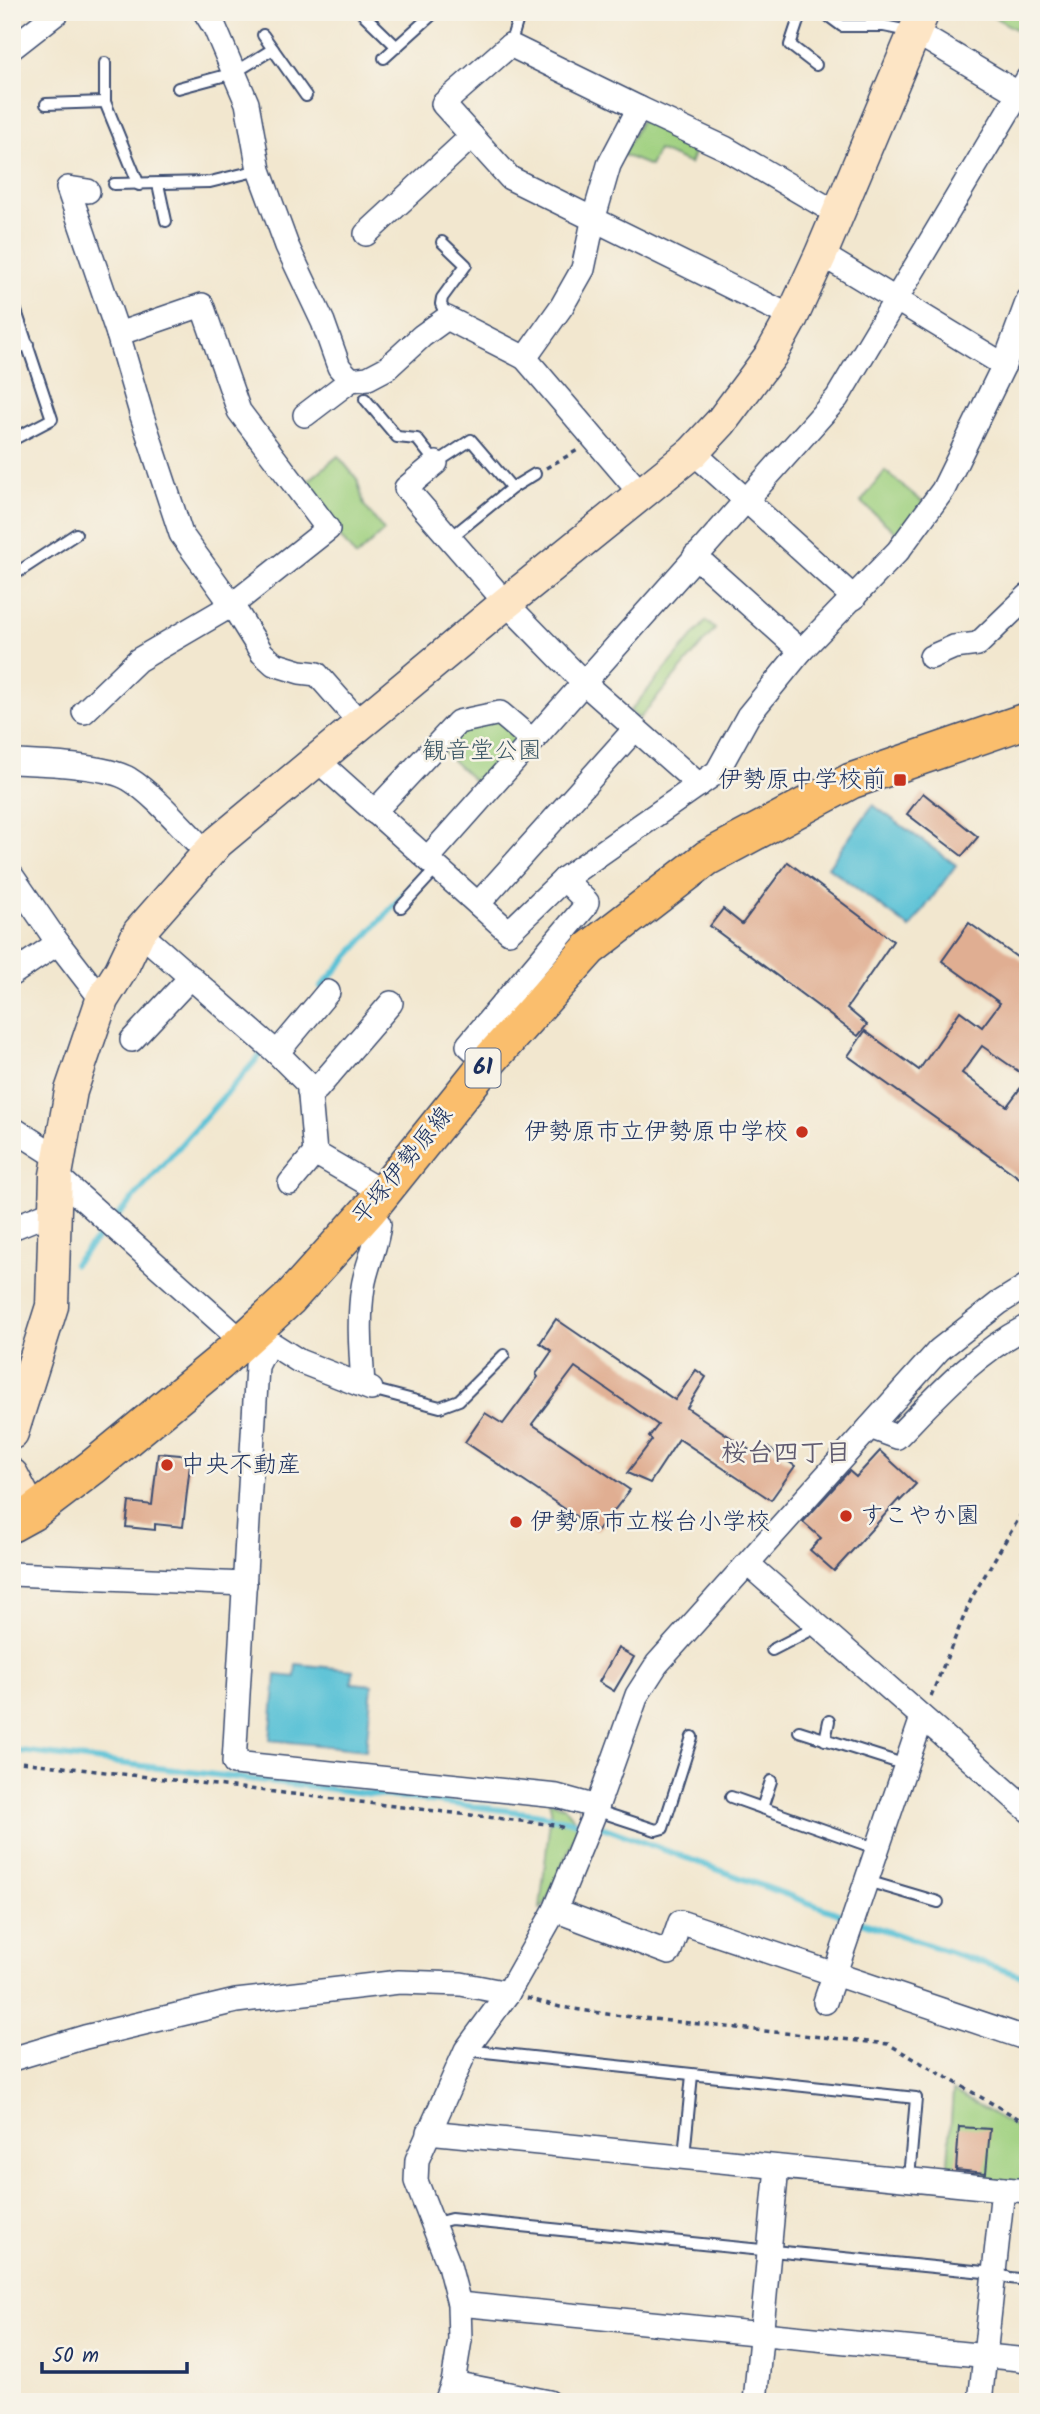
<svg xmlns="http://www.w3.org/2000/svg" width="1040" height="2414" font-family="Kalam,'Klee One',sans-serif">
  <rect width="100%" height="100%" fill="#f7f3e8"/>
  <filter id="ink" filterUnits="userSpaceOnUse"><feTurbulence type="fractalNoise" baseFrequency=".0143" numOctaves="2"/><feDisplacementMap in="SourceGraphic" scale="14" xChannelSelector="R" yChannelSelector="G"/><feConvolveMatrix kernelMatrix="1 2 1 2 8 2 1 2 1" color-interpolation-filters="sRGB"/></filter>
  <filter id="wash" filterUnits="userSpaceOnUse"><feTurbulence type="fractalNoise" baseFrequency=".00686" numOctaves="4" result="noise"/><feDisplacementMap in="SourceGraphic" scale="28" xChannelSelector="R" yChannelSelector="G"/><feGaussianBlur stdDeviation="1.57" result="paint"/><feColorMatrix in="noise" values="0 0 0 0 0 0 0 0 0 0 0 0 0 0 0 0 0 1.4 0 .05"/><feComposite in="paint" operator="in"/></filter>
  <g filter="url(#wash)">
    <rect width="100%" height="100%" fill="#f2e7cf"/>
    <g fill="#9fd07f" stroke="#5d806e" stroke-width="2">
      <polygon points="985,12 1028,12 1028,36"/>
      <polygon points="641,120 698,142 690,164 658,150 650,166 623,155"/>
      <polygon points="338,456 357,479 364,505 384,531 356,557 301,487"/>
      <polygon points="885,471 925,504 901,537 861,502"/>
      <polygon points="706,621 715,629 639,719 630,711"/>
      <polygon points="499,719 521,739 484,790 440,749 458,728"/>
      <path d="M 549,1801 C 567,1806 572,1812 578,1829 L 545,1905 L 540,1909 L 551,1809 Z"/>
      <polygon points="953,2091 1028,2134 1028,2186 947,2177"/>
    </g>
    <g fill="#59c1d6" stroke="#3a789a" stroke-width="2">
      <polygon points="873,805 956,865 910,928 828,867"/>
      <polygon points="296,1664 353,1670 352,1683 372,1685 366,1750 270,1740 276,1675 295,1677"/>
    </g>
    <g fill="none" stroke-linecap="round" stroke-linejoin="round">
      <g stroke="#59c1d6" stroke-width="6">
        <polyline points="321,987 422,874"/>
        <polyline points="114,1220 265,1050"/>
        <polyline points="74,1264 106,1228"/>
        <polyline points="12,1750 535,1814 602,1827 869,1925 1028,1978"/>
      </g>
    </g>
    <g id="blocks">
      <g fill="#e0ae92" fill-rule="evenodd">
        <polygon points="923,793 978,837 962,856 907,814"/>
        <polygon points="788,862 893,941 847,1008 867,1025 858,1036 710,926 723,909 742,924"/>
        <path d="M 969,923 L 1028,965 L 1028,1184 L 848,1056 L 865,1031 L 919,1070 L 960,1011 L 982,1027 L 1000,1003 L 942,961 ZM 982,1046 L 1028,1078 L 1007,1106 L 962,1073 Z"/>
        <polygon points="556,1319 675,1400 696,1370 706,1377 687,1408 760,1457 767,1447 795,1466 771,1500 679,1439 650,1483 627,1473 652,1440 649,1437 658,1425 575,1367 532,1424 630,1490 598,1531 465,1442 485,1413 503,1424 538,1377 536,1374 552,1351 540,1343"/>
        <polygon points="880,1451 916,1484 900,1501 899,1499 834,1571 810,1550 821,1538 803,1522 849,1471 856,1477"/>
        <polygon points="158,1453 191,1456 183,1527 155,1524 155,1530 126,1527 129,1502 152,1505"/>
        <polygon points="618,1648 634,1657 614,1691 599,1682"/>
        <polygon points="959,2127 990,2129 986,2173 956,2170"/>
      </g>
    </g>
  </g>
  <g filter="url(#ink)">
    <use href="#blocks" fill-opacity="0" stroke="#3b4b6f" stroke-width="2"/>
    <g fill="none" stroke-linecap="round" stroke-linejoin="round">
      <defs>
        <g id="lane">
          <polyline points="361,12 397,47"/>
          <polyline points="801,12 790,45 816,65"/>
          <polyline points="823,12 842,26 884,26 913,32"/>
          <polyline points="263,35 306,96"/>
          <polyline points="510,45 520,12"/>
          <polyline points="384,58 435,12"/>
          <polyline points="105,63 105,102 139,185"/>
          <polyline points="178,88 234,73 273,49"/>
          <polyline points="46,104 105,102"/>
          <polyline points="114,184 210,182 259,170"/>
          <polyline points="158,184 166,221"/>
          <polyline points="442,242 466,265 442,298 441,304 447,318"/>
          <polyline points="12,299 52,419 12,440"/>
          <polyline points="12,350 28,344"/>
          <polyline points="365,399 397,437 417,439 436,463 471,440 512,488 449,539"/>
          <polyline points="512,488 535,474"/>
          <polyline points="12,576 76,534"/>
          <polyline points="401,907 437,868"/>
          <polyline points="371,1389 440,1407 459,1400 504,1355"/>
          <polyline points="772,1650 809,1631 816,1623"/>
          <polyline points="799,1731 906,1765"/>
          <polyline points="825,1740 829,1721"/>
          <polyline points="731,1797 878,1849"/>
          <polyline points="762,1808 771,1781"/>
          <polyline points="595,1810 656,1830 663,1828 692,1737"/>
          <polyline points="867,1881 938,1902"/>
          <polyline points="466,2050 916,2098 909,2178"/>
          <polyline points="684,2156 692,2075"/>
          <polyline points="432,2224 451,2219 994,2273 1010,2278 1028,2280"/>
        </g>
        <g id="street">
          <polyline points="205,12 215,28 247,103 259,170 287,246 323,322 339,367 351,380"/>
          <polyline points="915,32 1028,99"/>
          <polyline points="12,48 58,12"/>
          <polyline points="639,108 510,45 443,104 510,178 792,317"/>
          <polyline points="88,191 68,188 118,334 142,416 181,534 232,605 262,653 274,664 300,672 317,674 360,723"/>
          <polyline points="366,234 472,136"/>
          <polyline points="821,254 1004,365"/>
          <polyline points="305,415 351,380 368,378 387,368 422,336 447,318 525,358"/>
          <polyline points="693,452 854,598"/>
          <polyline points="436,463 406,488 506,603 585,684 699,785"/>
          <polyline points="642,495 525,358 562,306 583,269 594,217 609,165 639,108 725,148 838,214"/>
          <polyline points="695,556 801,651"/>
          <polyline points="931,657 954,647 978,644 1028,596"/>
          <polyline points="84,712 138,660 232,605 328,529 239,411 202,305 118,334"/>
          <polyline points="316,759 509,932 564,879 717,772 748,716 801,651 898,551 943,490 1004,365 1028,300"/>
          <path d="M 12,762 C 41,763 105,765 129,779 C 155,795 185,831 207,853"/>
          <polyline points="374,812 458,722 500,713 533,741"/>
          <polyline points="428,858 837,398 1028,78"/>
          <polyline points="12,876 58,943 102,1000"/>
          <polyline points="478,904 635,729"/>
          <polyline points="139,932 277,1053 309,1085 315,1153 382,1192"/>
          <polyline points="12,974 58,943"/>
          <polyline points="132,1040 191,977"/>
          <polyline points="277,1053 328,992"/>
          <polyline points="487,1063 468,1045 584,908 587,902 564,879"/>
          <polyline points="309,1091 317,1089 391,1003"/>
          <polyline points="12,1128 59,1158"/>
          <polyline points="56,1175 243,1342"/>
          <polyline points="290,1183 315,1153"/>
          <polyline points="12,1228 54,1211"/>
          <polyline points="256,1330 269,1342 257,1366 234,1763 557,1796 597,1807"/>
          <polyline points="269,1342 299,1361 371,1389"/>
          <path d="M 363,1385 C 361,1353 358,1319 363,1287 C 366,1266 377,1246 379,1224 L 369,1210"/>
          <path d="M 870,1427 L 897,1437 C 937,1396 974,1354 1026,1327 L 1028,1332"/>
          <polyline points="748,1564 1028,1810"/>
          <polyline points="12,1574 245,1584"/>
          <polyline points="555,1910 669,1953 680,1922 1028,2039"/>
          <polyline points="825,2002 922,1718"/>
          <polyline points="12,2059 85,2037 236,2001 399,1982 461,1984 508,1993"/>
          <polyline points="428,2132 1003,2189 980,2402"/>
          <polyline points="1003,2189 1028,2191"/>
          <polyline points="459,2304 1028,2360"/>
          <polyline points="453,2383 549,2402"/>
          <polyline points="446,2402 453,2383 460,2340 459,2304 449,2265 416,2181 417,2160 466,2050 508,1993 555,1910 597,1807 637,1695 657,1664 939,1350 999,1303 1028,1285"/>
          <polyline points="755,2402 777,2167"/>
        </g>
        <g id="secondary">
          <polyline points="12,1433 52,1306 56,1175 71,1091 102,1000 121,970 139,932 218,842 506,603 693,452 721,422 771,355 792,317 821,254 923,12"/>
          <polyline points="12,1475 32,1513"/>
        </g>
        <polyline id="primary" points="12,1524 32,1513 94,1466 219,1363 289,1299 369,1210 487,1063 589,949 707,858 851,781 1028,720"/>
      </defs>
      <use href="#lane" stroke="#3b4b6f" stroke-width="14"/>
      <use href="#street" stroke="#3b4b6f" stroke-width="26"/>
      <use href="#secondary" stroke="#3b4b6f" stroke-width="35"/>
      <use href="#primary" stroke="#3b4b6f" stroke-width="38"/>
      <g stroke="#3b4b6f" stroke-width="3.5" stroke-dasharray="5 5" stroke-linecap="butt">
        <polyline points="546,468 578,450"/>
        <polyline points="931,1696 972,1597 1028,1503"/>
        <polyline points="12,1761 555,1825 567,1829"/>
        <polyline points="527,1998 560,2007 614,2015 888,2044 1028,2124"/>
      </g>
      <use href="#lane" stroke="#fff" stroke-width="10"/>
      <use href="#street" stroke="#fff" stroke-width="23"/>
      <use href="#secondary" stroke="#fde5c5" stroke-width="32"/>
      <use href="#primary" stroke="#fabe6d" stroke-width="35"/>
    </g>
  </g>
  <g fill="#c8321e" stroke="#f7f3e8" stroke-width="2.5">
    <rect x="893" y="773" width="14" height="14" rx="3.5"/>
    <circle cx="802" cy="1132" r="7"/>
    <circle cx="167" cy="1465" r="7"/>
    <circle cx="846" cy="1516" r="7"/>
    <circle cx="516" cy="1522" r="7"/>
  </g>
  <g text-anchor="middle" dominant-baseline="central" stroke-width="5" stroke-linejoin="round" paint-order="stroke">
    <rect fill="#f7f3e8" stroke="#5d6a87" stroke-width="2" x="465.5" y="1048.5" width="35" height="39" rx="5"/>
    <g font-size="23" font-weight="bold" fill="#1b2f5e">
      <text x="483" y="1068">61</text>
    </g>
    <g font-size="24" fill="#3c5766" stroke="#f7f3e8">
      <text x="482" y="751">観音堂公園</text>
    </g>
    <g font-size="24" fill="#1b2f5e" stroke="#f7f3e8" text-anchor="start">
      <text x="886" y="780" text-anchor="end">伊勢原中学校前</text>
      <text x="788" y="1132" text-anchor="end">伊勢原市立伊勢原中学校</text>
      <text x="181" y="1465">中央不動産</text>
      <text x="860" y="1516">すこやか園</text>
      <text x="530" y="1522">伊勢原市立桜台小学校</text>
    </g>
    <g font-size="24" fill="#1b2f5e" stroke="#f7f3e8">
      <text transform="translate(403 1166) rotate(-51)">平塚伊勢原線</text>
    </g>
    <g font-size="26" font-weight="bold" fill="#605b70" stroke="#f7f3e8">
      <text x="786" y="1454">桜台四丁目</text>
    </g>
  </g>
  <rect width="1040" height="2414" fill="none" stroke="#f7f3e8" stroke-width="42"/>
  <path d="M42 2362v10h145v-10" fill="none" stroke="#1b2f5e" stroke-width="3.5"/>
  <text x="52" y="2362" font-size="21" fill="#1b2f5e" stroke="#f7f3e8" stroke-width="5" paint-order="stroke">50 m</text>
</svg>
